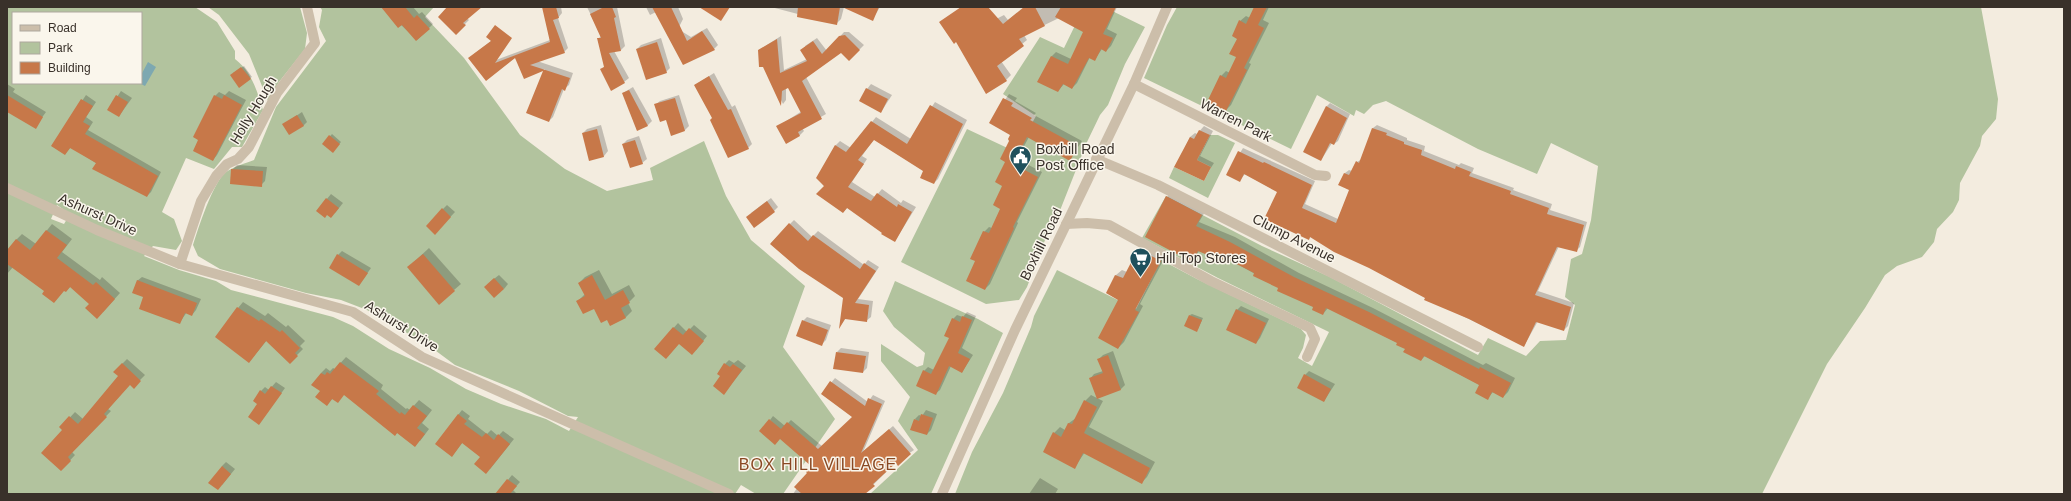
<svg xmlns="http://www.w3.org/2000/svg" width="2071" height="501" font-family="Helvetica,sans-serif">
  <rect width="100%" height="100%" fill="#f3ecdf"/>
  <g fill="#b2c39e" fill-rule="evenodd">
    <path d="M 7,7 L 195,7 L 217,22 L 235,51 L 235,59 C 252,72 257,91 263,110 L 242,147 L 232,147 L 214,169 L 186,158 L 162,212 L 174,219 L 182,241 L 176,250 L 153,246 L 144,256 L 179,270 L 216,281 L 231,290 L 333,317 L 353,326 L 389,349 L 430,368 L 466,389 L 501,404 L 546,419 L 569,431 L 578,417 L 568,416 L 519,391 L 455,365 L 428,345 L 367,310 L 341,300 L 306,293 L 220,269 L 198,256 L 193,245 C 198,229 213,182 226,172 C 233,167 246,163 254,160 L 276,107 L 326,41 L 319,27 L 322,10 L 320,7 L 434,7 L 425,17 L 464,58 L 520,135 L 565,169 L 607,191 L 653,180 L 650,168 L 704,141 L 726,196 L 751,240 L 805,286 L 783,347 L 835,419 L 783,494 L 756,494 L 741,485 L 735,494 L 7,494 ZM 13,13 L 141,13 L 141,83 L 13,83 ZM 57,205 L 70,214 L 64,224 L 51,219 Z"/>
    <polygon points="208,7 300,7 307,33 305,49 279,82 268,101 249,54 219,15"/>
    <polygon points="1084,7 1104,7 1145,27 1125,64 1108,105 1100,115 1087,142 1059,213 1045,240 1027,287 1019,300 986,304 901,262 967,129 1016,152 1036,116 1003,94 1040,37 1064,48"/>
    <polygon points="1177,7 1981,7 1998,99 1996,119 1982,136 1980,146 1960,183 1959,200 1953,212 1937,229 1934,242 1922,257 1897,266 1885,275 1865,308 1827,364 1762,494 955,494 972,452 1003,393 1031,327 1034,316 1057,270 1136,309 1162,258 1165,262 1197,279 1301,329 1306,335 1303,348 1298,358 1312,366 1329,332 1218,278 1142,238 1166,196 1262,246 1330,277 1478,355 1488,338 1526,356 1540,341 1566,340 1575,305 1565,297 1571,259 1582,254 1591,220 1598,166 1551,143 1537,174 1478,149 1386,101 1373,105 1364,114 1356,110 1354,116 1317,95 1291,149 1144,78 1167,25"/>
    <polygon points="1210,135 1218,135 1235,143 1208,198 1169,178 1174,167 1204,181 1211,167 1197,160"/>
    <polygon points="895,281 978,319 1003,333 931,494 870,494 918,450 898,421 910,397 881,361 881,344 917,367 923,365 925,353 894,327 883,311"/>
  </g>
  <polygon fill="#7da8b1" points="148,62 156,67 145,86 139,83 141,83 141,75"/>
  <g fill="#0003">
    <polygon points="382,7 413,7 419,14 422,12 433,24 417,40"/>
    <polygon points="449,7 455,7 469,20 456,33"/>
    <polygon points="543,7 561,7 562,13 558,18 568,48 564,52 537,61 573,73 569,85 564,89 553,117 549,121 528,112 545,69 524,77 516,57 486,80 474,54 491,41 496,60 550,40"/>
    <polygon points="587,7 617,7 625,46 621,50 614,51 629,78 624,82 601,70 605,66 598,39 601,36"/>
    <polygon points="646,7 678,7 683,19 678,29 691,37 707,28 718,45 714,49 684,64 656,12 650,15"/>
    <polygon points="771,7 770,7 844,7 841,19 836,24"/>
    <polygon points="854,7 880,7 872,20"/>
    <polygon points="1025,7 1117,7 1107,29 1117,34 1111,46 1106,51 1102,49 1095,59 1090,57 1077,83 1072,88 1064,84 1058,91 1039,81 1052,56 1056,52 1071,59 1085,31 1059,18 1024,35 1027,40 1001,61 1011,75 1006,80 961,37 1004,15 1008,20"/>
    <polygon points="1255,7 1269,7 1263,20 1269,23 1249,63 1251,64 1231,105 1226,110 1221,76 1226,71 1230,73 1238,57 1240,21 1246,16 1250,18"/>
    <polygon points="844,32 849,32 864,45 853,56 841,52 806,77 826,114 802,128 804,131 799,136 777,127 802,111 789,87 786,88 786,100 783,104 764,66 759,50 781,36 784,70 807,59 805,46 817,38 827,51"/>
    <polygon points="661,38 670,68 666,72 637,49 641,45"/>
    <polygon points="244,66 252,77 250,78 233,73"/>
    <polygon points="714,73 732,107 735,105 752,144 748,148 713,118 695,85"/>
    <polygon points="7,84 15,89 13,92 46,112 35,127 7,110"/>
    <polygon points="871,84 892,95 881,112 867,89"/>
    <polygon points="633,87 652,121 648,125 637,130 623,93"/>
    <polygon points="121,91 132,98 119,116 109,109"/>
    <polygon points="229,91 246,100 217,155 213,160 215,96 219,92 225,95"/>
    <polygon points="1009,94 1017,98 1015,101 1036,113 1034,115 1082,141 1070,159 1029,137 1017,159 1042,172 1017,222 1018,223 990,284 985,289 976,261 984,232 989,227 992,228 1001,208 1011,135 990,122"/>
    <polygon points="86,95 96,102 86,117 93,122 88,130 161,172 151,192 147,196 71,147 65,154 52,146"/>
    <polygon points="679,95 689,126 684,131 666,118 655,105 660,101"/>
    <polygon points="935,102 967,120 938,179 934,183 924,171 874,139 862,156 867,159 852,182 875,197 882,189 901,203 903,200 916,207 895,241 848,207 843,212 818,178 836,145 840,141 851,148 876,117 911,139"/>
    <polygon points="1330,103 1350,114 1338,141 1334,144 1332,143 1321,160 1326,107"/>
    <polygon points="302,112 307,122 303,126 284,124"/>
    <polygon points="601,125 608,151 604,156 590,159 583,133 587,129"/>
    <polygon points="1377,125 1407,138 1407,140 1425,146 1424,151 1459,165 1461,163 1474,168 1472,173 1514,188 1513,190 1552,204 1550,210 1587,222 1580,247 1576,251 1559,246 1538,291 1574,303 1568,326 1564,330 1538,321 1524,346 1426,298 1311,236 1309,239 1278,192 1245,174 1240,180 1227,174 1243,148 1315,181 1305,204 1338,219 1350,190 1339,184 1345,173 1349,170 1352,171 1357,162 1362,159 1373,128"/>
    <polygon points="1204,126 1213,131 1200,156 1214,163 1203,180 1176,166 1190,137 1195,133 1197,134"/>
    <polygon points="332,134 341,142 334,150 323,144"/>
    <polygon points="639,136 647,159 642,163 623,144 627,140"/>
    <polygon points="237,165 267,167 265,181 261,185 232,170"/>
    <polygon points="1171,192 1206,210 1199,222 1235,237 1299,273 1373,308 1483,365 1486,363 1515,378 1508,392 1503,397 1493,392 1488,398 1480,385 1425,356 1421,360 1398,343 1328,308 1323,314 1314,307 1225,257 1221,260 1199,251 1192,261 1167,197"/>
    <polygon points="331,194 343,203 335,213 327,214 317,211"/>
    <polygon points="771,198 778,207 774,211 751,213"/>
    <polygon points="447,205 455,212 439,229 443,209"/>
    <polygon points="794,220 812,237 818,231 864,265 868,260 879,267 858,299 873,301 871,317 866,321 846,318 840,326 844,297 771,243"/>
    <polygon points="52,224 72,239 62,252 100,280 102,277 120,293 103,312 71,286 66,291 64,290 54,302 45,291 13,267 7,274 7,252 16,240 22,234 36,244"/>
    <polygon points="1145,244 1166,255 1140,304 1143,306 1124,342 1118,348 1119,299 1107,293 1116,275 1122,270 1127,272 1139,249"/>
    <polygon points="429,248 461,284 454,290 415,261"/>
    <polygon points="342,251 371,268 359,285 338,255"/>
    <polygon points="599,270 612,294 629,285 635,296 628,303 632,311 626,317 611,325 607,319 594,307 577,302 585,294 579,283 585,277"/>
    <polygon points="499,275 508,284 504,289 490,282"/>
    <polygon points="142,277 201,299 196,310 192,315 187,312 180,322 144,297 137,281"/>
    <polygon points="243,302 265,316 268,313 286,327 288,325 305,341 300,346 303,349 290,362 267,340 249,362 238,308"/>
    <polygon points="1241,306 1269,319 1260,338 1256,343 1237,310"/>
    <polygon points="967,312 976,316 962,348 973,355 962,372 951,366 940,390 935,394 924,371 928,367 934,370 951,338 953,319 957,315 963,317"/>
    <polygon points="1192,314 1203,318 1198,329 1190,315"/>
    <polygon points="807,317 831,325 826,340 822,344 803,321"/>
    <polygon points="678,323 687,332 694,325 707,336 696,350 679,343 655,349"/>
    <polygon points="841,348 869,352 867,368 863,372 837,352"/>
    <polygon points="1113,351 1125,385 1121,389 1098,398 1090,379 1094,374 1103,371 1099,359 1103,355"/>
    <polygon points="346,357 383,385 381,389 406,409 407,408 410,410 419,400 432,410 422,423 429,429 420,441 398,432 395,435 344,394 333,398 327,405 321,391 321,373 326,368 330,371 333,368 335,369"/>
    <polygon points="127,359 145,375 133,387 130,384 108,409 111,411 72,452 75,455 61,470 64,430 61,427 75,412 83,419 119,376 122,364"/>
    <polygon points="729,360 734,363 738,360 746,366 724,393 722,376 725,364"/>
    <polygon points="1309,371 1335,384 1324,401 1305,375"/>
    <polygon points="835,378 868,402 873,395 885,401 863,452 893,426 914,450 896,462 864,494 793,494 812,466 770,420 773,416 785,426 791,420 822,446 853,417 822,394"/>
    <polygon points="276,382 285,388 259,424 259,403 261,391 265,387 269,390"/>
    <polygon points="1091,395 1103,401 1089,427 1155,462 1147,477 1141,483 1085,452 1075,467 1054,433 1060,427 1065,430 1069,423 1076,418 1085,401"/>
    <polygon points="462,410 470,416 468,419 487,434 491,430 498,436 503,431 514,439 490,469 481,457 463,442 452,456 458,415"/>
    <polygon points="926,410 937,414 931,430 927,434 915,419 919,415 922,416"/>
    <polygon points="226,462 235,469 222,485 222,466"/>
    <polygon points="512,475 520,482 513,490 517,494 496,494"/>
    <polygon points="1040,478 1058,489 1055,494 1029,494"/>
  </g>
  <g fill="#c77849">
    <polygon points="381,7 405,7 414,18 417,15 430,29 416,41 402,25 398,28"/>
    <polygon points="447,7 482,7 463,23 466,25 456,35 438,17"/>
    <polygon points="542,7 556,7 559,18 553,20 565,53 530,65 570,78 565,91 562,89 549,122 526,113 543,71 524,79 515,58 486,81 468,58 491,41 486,37 495,25 512,38 495,63 550,42"/>
    <polygon points="604,7 612,7 616,17 614,18 621,51 609,53 625,83 611,91 600,69 604,67 597,38 601,38 590,14"/>
    <polygon points="652,7 671,7 687,41 702,31 715,50 683,65"/>
    <polygon points="699,7 730,7 721,21"/>
    <polygon points="798,7 840,7 837,25 797,17"/>
    <polygon points="842,7 879,7 873,21"/>
    <polygon points="961,7 988,7 1003,24 1024,7 1035,7 1045,26 1019,39 1024,46 997,66 1007,81 986,94 956,42 954,44 939,22"/>
    <polygon points="1061,7 1116,7 1103,34 1113,38 1106,52 1101,49 1095,61 1089,58 1072,89 1063,84 1058,92 1037,82 1051,56 1068,64 1083,32 1055,17"/>
    <polygon points="1254,7 1267,7 1258,25 1264,28 1244,68 1247,70 1226,111 1207,102 1220,75 1226,78 1236,57 1229,54 1237,39 1232,36 1239,20 1246,24"/>
    <polygon points="845,35 860,50 849,61 841,53 802,81 822,119 798,132 800,136 786,144 776,126 801,113 788,88 782,91 781,106 763,67 759,67 758,50 777,39 780,73 807,61 800,50 813,41 822,54 839,36"/>
    <polygon points="657,42 667,73 646,80 636,49"/>
    <polygon points="241,67 251,79 239,88 230,75"/>
    <polygon points="709,76 728,110 731,109 749,149 728,158 710,120 712,118 694,85"/>
    <polygon points="866,88 888,99 881,113 859,101"/>
    <polygon points="629,90 648,126 637,131 622,93"/>
    <polygon points="7,95 43,117 36,129 7,112"/>
    <polygon points="116,95 128,102 119,117 107,110"/>
    <polygon points="214,95 222,99 224,95 242,105 213,161 193,151 198,140 193,137"/>
    <polygon points="675,98 685,131 671,136 666,120 660,122 654,104"/>
    <polygon points="1003,98 1013,103 1011,106 1032,118 1030,120 1078,146 1070,161 1027,137 1013,164 1038,177 1013,227 1014,228 985,290 966,281 975,261 970,259 983,231 989,233 1000,209 993,205 1002,186 995,182 1005,162 1000,159 1009,141 1008,139 1010,135 989,123"/>
    <polygon points="81,99 93,106 83,122 90,126 85,134 158,176 147,197 92,169 96,163 70,148 65,155 51,146"/>
    <polygon points="930,105 963,124 934,184 920,178 923,171 874,140 858,160 864,164 848,187 871,201 877,193 897,207 898,204 912,212 895,242 881,234 882,233 847,208 843,213 816,194 824,186 816,178 835,145 846,152 871,121 907,144"/>
    <polygon points="1326,106 1347,118 1334,145 1330,143 1321,161 1303,152"/>
    <polygon points="297,115 304,126 289,135 282,124"/>
    <polygon points="1372,128 1387,133 1386,135 1404,142 1404,144 1422,150 1421,155 1455,169 1456,166 1471,172 1469,176 1511,191 1510,194 1549,208 1547,214 1584,225 1577,252 1557,247 1535,295 1571,307 1564,331 1536,322 1524,347 1469,319 1424,300 1425,298 1369,268 1334,252 1310,237 1309,240 1264,219 1277,192 1244,174 1240,182 1226,175 1238,151 1263,163 1264,162 1312,185 1302,208 1336,223 1349,190 1338,185 1344,173 1349,175 1356,161 1359,163"/>
    <polygon points="597,129 604,157 589,161 582,133"/>
    <polygon points="1199,130 1210,135 1197,160 1211,167 1204,181 1174,167 1190,137 1194,139"/>
    <polygon points="329,135 340,144 333,153 322,144"/>
    <polygon points="635,140 643,164 630,168 622,144"/>
    <polygon points="231,169 263,171 262,187 230,184"/>
    <polygon points="1166,196 1202,215 1196,226 1230,242 1294,277 1369,312 1479,369 1480,367 1511,383 1503,398 1492,392 1488,400 1475,393 1479,385 1424,356 1421,361 1403,352 1405,349 1396,345 1397,343 1326,308 1323,315 1312,310 1313,307 1277,291 1278,288 1253,276 1254,273 1223,257 1222,261 1198,251 1192,262 1145,237"/>
    <polygon points="326,198 339,208 331,218 327,215 325,218 316,211"/>
    <polygon points="767,201 775,212 754,228 746,217"/>
    <polygon points="442,208 451,217 435,235 426,226"/>
    <polygon points="789,223 808,241 813,235 860,269 864,263 876,271 855,303 869,305 867,322 845,319 839,329 843,298 799,269 770,244"/>
    <polygon points="46,230 67,245 57,258 93,285 96,282 115,299 97,319 85,308 89,304 70,287 66,292 64,291 54,303 42,294 44,291 7,264 7,250 16,239 30,250"/>
    <polygon points="1138,249 1161,261 1135,310 1139,312 1118,349 1098,338 1118,300 1106,293 1115,275 1123,278"/>
    <polygon points="337,254 368,273 359,286 329,268"/>
    <polygon points="423,254 455,291 439,305 407,267"/>
    <polygon points="592,275 605,300 623,290 630,303 621,308 626,318 610,326 607,320 601,323 594,309 583,314 576,301 585,296 578,283"/>
    <polygon points="494,278 504,289 494,298 484,287"/>
    <polygon points="137,280 197,303 192,316 185,313 180,324 139,309 143,297 132,293"/>
    <polygon points="237,307 259,321 261,319 280,332 282,330 300,348 295,353 298,356 290,364 266,341 249,363 215,337"/>
    <polygon points="1236,309 1266,323 1256,344 1226,330"/>
    <polygon points="1189,315 1202,320 1197,332 1184,326"/>
    <polygon points="962,316 972,320 958,353 970,359 962,373 949,366 936,395 916,386 923,370 931,374 949,338 944,336 952,318 960,322"/>
    <polygon points="802,320 828,330 822,346 796,336"/>
    <polygon points="673,327 683,335 689,328 704,341 692,355 679,344 666,359 654,349"/>
    <polygon points="836,352 866,356 863,373 833,369"/>
    <polygon points="1108,355 1121,390 1097,399 1089,378 1103,373 1097,359"/>
    <polygon points="340,362 379,391 376,394 400,414 401,412 405,415 413,405 427,416 417,428 425,434 415,447 397,433 395,436 344,395 338,403 332,399 327,406 315,397 320,391 311,385 321,373 325,375 327,372 330,374"/>
    <polygon points="122,363 141,381 134,389 130,385 104,414 107,417 68,457 71,461 61,471 41,453 62,430 59,427 69,416 78,424 118,376 113,372"/>
    <polygon points="724,363 730,367 733,364 742,370 724,395 713,386 720,376 717,374"/>
    <polygon points="1304,374 1331,389 1324,402 1297,388"/>
    <polygon points="830,381 865,406 868,398 882,404 861,453 889,429 911,454 898,466 896,463 873,484 875,486 865,494 802,494 794,487 807,473 806,472 811,466 780,439 775,445 759,431 769,419 781,429 787,422 818,449 852,417 821,394"/>
    <polygon points="271,386 282,393 259,425 248,417 257,404 253,401 260,390 265,394"/>
    <polygon points="1084,400 1097,407 1084,433 1150,468 1142,484 1083,453 1075,469 1043,452 1053,432 1061,437 1068,423 1072,424"/>
    <polygon points="458,414 467,421 464,424 482,437 486,433 494,440 498,434 510,444 486,474 474,464 480,457 462,443 452,457 435,444"/>
    <polygon points="921,414 933,418 927,435 910,430 914,419 919,421"/>
    <polygon points="222,466 231,474 218,490 208,483"/>
    <polygon points="507,479 517,486 510,494 495,494"/>
  </g>
  <g fill="none" stroke-linecap="round" stroke-linejoin="round">
    <g stroke="#ccbeaa" stroke-width="10">
      <polyline points="1134,84 1315,175 1326,176"/>
      <polyline points="1096,159 1158,185 1478,347"/>
      <polyline points="7,188 97,230 180,264 353,312 422,357 729,494"/>
      <polyline points="1066,224 1087,223 1109,225 1211,281 1310,328 1315,339 1307,357"/>
      <polyline points="180,264 201,201 216,176 227,164 238,159 249,147 277,93 315,43 307,7"/>
      <polyline points="942,494 1015,330 1134,84 1167,7"/>
    </g>
  </g>
  <defs>
    <symbol id="civic-pin" viewBox="-11 -11 22 30"><path d="M0 17L-7.5 6A9.5 9.5 0 1 1 7.5 6Z" fill="#1f505c" stroke="#faf6ec"/><path d="M-.6-6.5H3V-4.5H.6V-3L4-1V1h2V6H-6V1h2V-1L-.6-3ZM-1.2 2.5V6h2.4V2.5Z" fill="#fff"/></symbol>
    <symbol id="supermarket-pin" viewBox="-11 -11 22 30"><path d="M0 17L-7.5 6A9.5 9.5 0 1 1 7.5 6Z" fill="#1f505c" stroke="#faf6ec"/><path d="M-6-5.5h2.5l.6 2H6L4.5 2H-2.5L-4.4-4H-6ZM-1.5 3.2a1.3 1.3 0 1 0 .1 0ZM3 3.2a1.3 1.3 0 1 0 .1 0Z" fill="#fff"/></symbol>
  </defs>
  <g fill-rule="evenodd">
    <use href="#civic-pin" x="1008" y="144" width="25" height="34"/>
    <use href="#supermarket-pin" x="1128" y="246" width="25" height="34"/>
  </g>
  <g text-anchor="middle" dominant-baseline="central" stroke-width="3" stroke-linejoin="round" paint-order="stroke">
    <g font-size="14" fill="#39312a" stroke="#faf6ec">
      <text transform="translate(253 110) rotate(-59)">Holly Hough</text>
      <text transform="translate(1236 120) rotate(27)">Warren Park</text>
      <text transform="translate(98 214) rotate(24)">Ashurst Drive</text>
      <text transform="translate(1294 238) rotate(27)">Clump Avenue</text>
      <text transform="translate(1041 244) rotate(-64)">Boxhill Road</text>
      <text transform="translate(402 326) rotate(32)">Ashurst Drive</text>
    </g>
    <g font-size="14" fill="#39312a" stroke="#faf6ec" text-anchor="start">
      <text x="1036" y="149">Boxhill Road<tspan x="1036" dy="16">Post Office</tspan></text>
      <text x="1156" y="258">Hill Top Stores</text>
    </g>
    <g font-size="16" letter-spacing="1" fill="#894822" stroke="#faf6ec">
      <text x="818" y="464">BOX HILL VILLAGE</text>
    </g>
  </g>
  <rect width="2071" height="501" fill="none" stroke="#39312a" stroke-width="16"/>
  <rect x="12" y="12" width="130" height="72" fill="#faf6ec" stroke="#ada79e"/>
  <rect x="20" y="25" width="20" height="6" fill="#ccbeaa" stroke="#ada79e"/>
  <text x="48" y="32" font-size="12" fill="#39312a">Road</text>
  <rect x="20" y="42" width="20" height="12" fill="#b2c39e" stroke="#ada79e"/>
  <text x="48" y="52" font-size="12" fill="#39312a">Park</text>
  <rect x="20" y="62" width="20" height="12" fill="#c77849" stroke="#ada79e"/>
  <text x="48" y="72" font-size="12" fill="#39312a">Building</text>
</svg>
